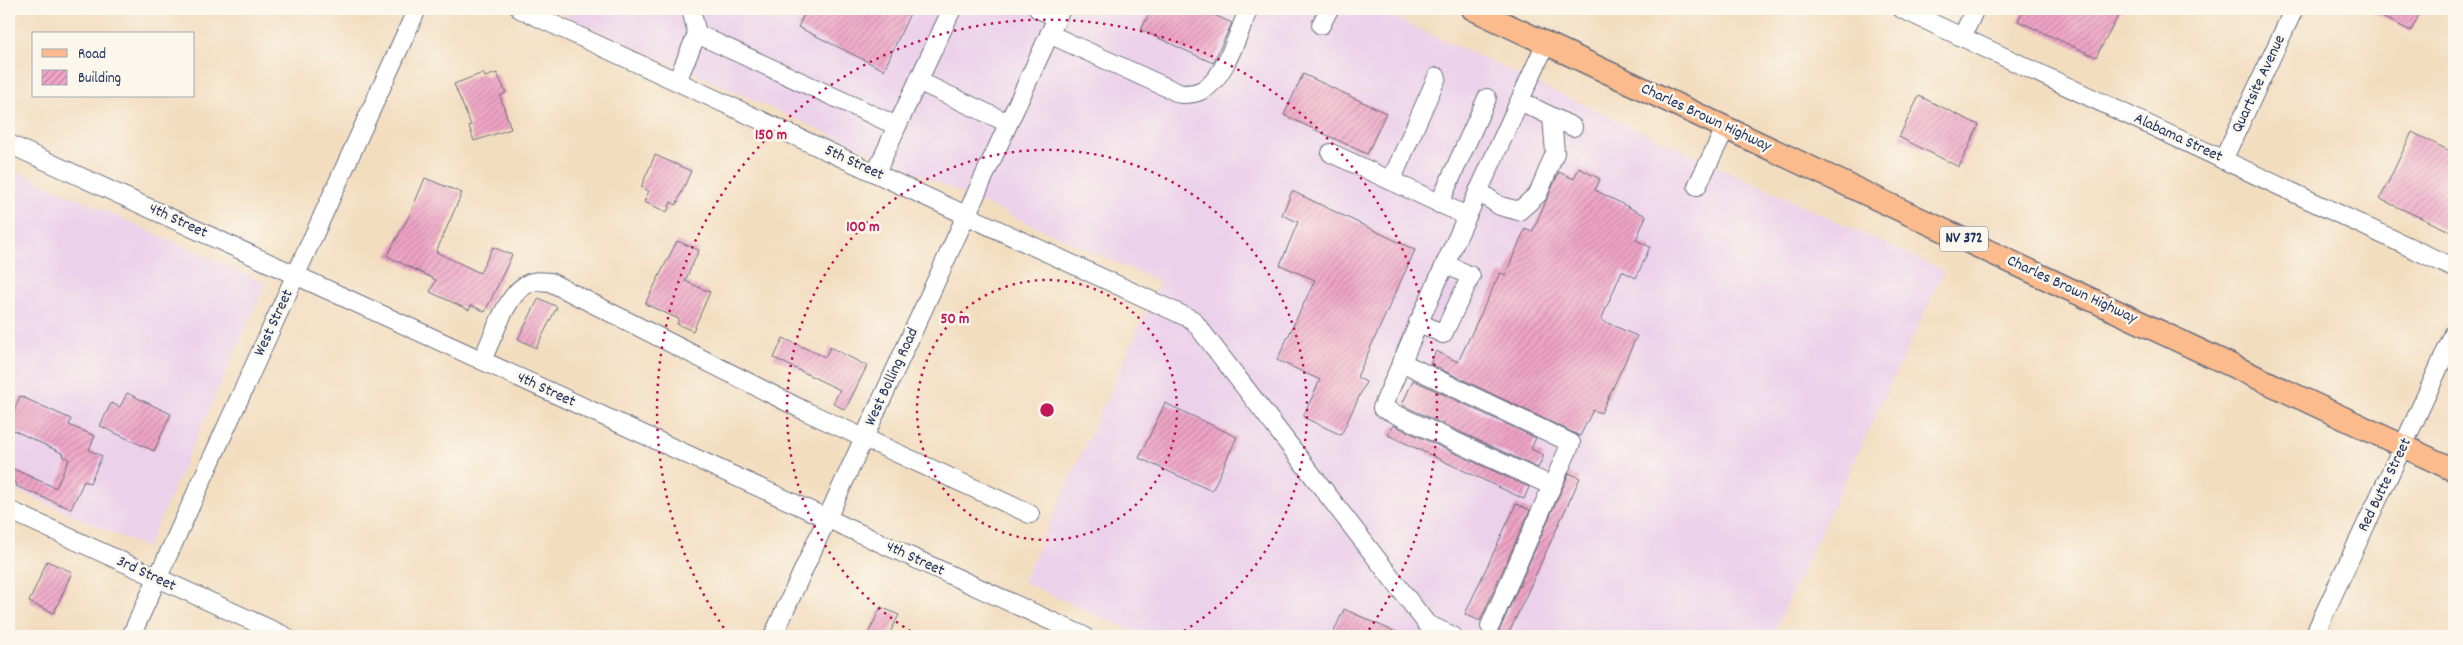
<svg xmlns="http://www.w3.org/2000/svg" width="2463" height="645" font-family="Dekko,sans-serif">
  <defs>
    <pattern id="building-hatch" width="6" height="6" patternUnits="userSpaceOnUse" patternTransform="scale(1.25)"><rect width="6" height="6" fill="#efa4c5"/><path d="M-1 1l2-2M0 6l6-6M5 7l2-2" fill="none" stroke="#c186a3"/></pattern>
  </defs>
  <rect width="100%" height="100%" fill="#fbf7ec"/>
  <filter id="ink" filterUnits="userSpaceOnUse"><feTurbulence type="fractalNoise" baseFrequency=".02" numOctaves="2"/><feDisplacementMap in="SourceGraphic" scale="10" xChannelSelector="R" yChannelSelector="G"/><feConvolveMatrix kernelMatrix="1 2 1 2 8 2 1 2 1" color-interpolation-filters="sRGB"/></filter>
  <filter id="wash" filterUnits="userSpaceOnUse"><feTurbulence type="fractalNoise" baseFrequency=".0096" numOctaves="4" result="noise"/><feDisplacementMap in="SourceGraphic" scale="20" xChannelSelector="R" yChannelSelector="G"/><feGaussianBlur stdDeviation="1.12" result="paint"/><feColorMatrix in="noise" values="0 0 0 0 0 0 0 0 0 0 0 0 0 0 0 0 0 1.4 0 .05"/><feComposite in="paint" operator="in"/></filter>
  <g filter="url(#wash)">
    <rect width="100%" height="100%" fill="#f3ddbf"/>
    <g fill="#ecd1ea">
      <polygon points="550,9 1376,9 1944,271 1772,636 1143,636 1023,582 1160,282"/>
      <polygon points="9,168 266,283 147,548 9,487"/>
    </g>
    <g id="blocks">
      <g fill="url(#building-hatch)">
        <polygon points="807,9 912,9 884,70 798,27"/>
        <polygon points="1151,9 1201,9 1232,23 1213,63 1141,30"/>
        <polygon points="2023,9 2122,9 2096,57 2018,21"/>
        <polygon points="2366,9 2422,9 2411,31"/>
        <polygon points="483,73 485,77 497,73 506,93 500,96 511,129 474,141 469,126 471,125 454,84"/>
        <polygon points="1303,74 1386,113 1367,154 1284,115"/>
        <polygon points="1919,96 1979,125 1959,167 1899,137"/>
        <polygon points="2412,132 2454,153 2454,233 2380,199"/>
        <polygon points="655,155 691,171 676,205 671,202 667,212 644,202 649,191 641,187"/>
        <polygon points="1579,168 1600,179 1595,190 1646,216 1636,240 1650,247 1636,278 1622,271 1601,320 1637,336 1601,413 1593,410 1580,436 1430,364 1436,351 1458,362 1500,273 1505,275 1525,229 1532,232 1559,172 1574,179"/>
        <polygon points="425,178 462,193 436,252 480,273 493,247 512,255 485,312 471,305 469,310 430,292 436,280 387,256 410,214"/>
        <polygon points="1292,191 1415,250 1357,377 1366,382 1341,435 1303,417 1320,380 1277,360 1315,280 1280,265 1298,222 1282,215"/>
        <polygon points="677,241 699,250 685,281 710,292 693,331 677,324 679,319 645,304"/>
        <polygon points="539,298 557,307 536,348 518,339"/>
        <polygon points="783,338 825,357 830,347 867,366 845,410 833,403 840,390 774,358"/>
        <polygon points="1413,380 1536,438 1531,449 1544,455 1538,468 1402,405"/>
        <polygon points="127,393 171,414 154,451 100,426 111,403 120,407"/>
        <polygon points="20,396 71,419 69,425 95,436 89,450 102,456 90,483 84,481 71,509 16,486 17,484 9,480 9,467 56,488 69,459 63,456 64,454 9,428 9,411 13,413"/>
        <polygon points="1165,403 1237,437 1212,491 1139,458"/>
        <polygon points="1393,425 1529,487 1524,499 1388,435"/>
        <polygon points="1569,473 1580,478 1508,635 1499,631"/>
        <polygon points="1516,504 1530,510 1480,621 1465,614"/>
        <polygon points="47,561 72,572 54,613 29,602"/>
        <polygon points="881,607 899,615 888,636 867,636"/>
        <polygon points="1344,609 1404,636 1332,636"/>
      </g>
    </g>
  </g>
  <g filter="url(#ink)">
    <use href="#blocks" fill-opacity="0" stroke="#676c80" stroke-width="1"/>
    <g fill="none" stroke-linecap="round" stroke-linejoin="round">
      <defs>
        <g id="minor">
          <polyline points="520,9 1193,320 1427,624 1453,636"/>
          <polyline points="1038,9 1057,17"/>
          <polyline points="1902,9 2454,268"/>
          <polyline points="1321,25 1329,9"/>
          <polyline points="697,34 897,126 876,173"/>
          <path d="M 1049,34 L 1181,94 C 1187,94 1194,94 1200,91 C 1223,83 1238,34 1247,13"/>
          <polyline points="1962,37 1975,9"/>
          <polyline points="1546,43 1422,315 1382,408 1552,486"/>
          <polyline points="677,81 697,34 691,9"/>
          <polyline points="918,81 1008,123"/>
          <polyline points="1520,101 1573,127"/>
          <polyline points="897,126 952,9"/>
          <polyline points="9,144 1084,636"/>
          <polyline points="1331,153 1467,216"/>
          <polyline points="2223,160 2294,9"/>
          <polyline points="1391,181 1437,77"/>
          <polyline points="1697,186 1726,127"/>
          <polyline points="1478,191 1500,206 1519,211 1538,194 1555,153 1552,117"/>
          <polyline points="1439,204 1487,98"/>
          <polyline points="1418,322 1443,334 1471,276 1445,264"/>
          <path d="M 482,360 C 492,340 505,298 524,286 C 532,280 540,281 550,282 L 805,411 L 1030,514"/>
          <polyline points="1401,362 1571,443 1490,626"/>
          <polyline points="9,510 285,636"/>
          <polyline points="131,636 417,9"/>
          <polyline points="773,636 1061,9"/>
          <path d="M 2314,636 C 2360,535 2410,435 2454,333"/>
        </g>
        <polyline id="major" points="1473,9 2454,470"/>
      </defs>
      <use href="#minor" stroke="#676c80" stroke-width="20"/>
      <use href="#major" stroke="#676c80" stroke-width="25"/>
      <use href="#minor" stroke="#fff" stroke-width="18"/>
      <use href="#major" stroke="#fbbb8c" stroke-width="22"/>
    </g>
  </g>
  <g fill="none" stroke="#c2185b" stroke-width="2.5" stroke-dasharray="2.5 5">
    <circle cx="1047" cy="410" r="130"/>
    <path d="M917 635A260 260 0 1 1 1177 635"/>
    <path d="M728 634A390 390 0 1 1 1366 634"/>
  </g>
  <g text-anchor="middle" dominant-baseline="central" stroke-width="5" stroke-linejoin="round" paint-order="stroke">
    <rect fill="#fbf7ec" stroke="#5e6b89" stroke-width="1" x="1940" y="226.5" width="48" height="25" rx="4"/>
    <g font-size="15" font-weight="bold" fill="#1b2f5e">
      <text x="1964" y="239">NV 372</text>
    </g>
    <g font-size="16" fill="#1b2f5e" stroke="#fbf7ec">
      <text transform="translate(2259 84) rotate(-65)">Quartsite Avenue</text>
      <text transform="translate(1706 118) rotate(25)">Charles Brown Highway</text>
      <text transform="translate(2178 138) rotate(25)">Alabama Street</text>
      <text transform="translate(854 163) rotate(25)">5th Street</text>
      <text transform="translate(178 221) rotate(25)">4th Street</text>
      <text transform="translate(2072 290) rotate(25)">Charles Brown Highway</text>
      <text transform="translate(274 323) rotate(-65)">West Street</text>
      <text transform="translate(892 377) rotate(-65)">West Bolling Road</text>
      <text transform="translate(546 390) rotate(25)">4th Street</text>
      <text transform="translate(2385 485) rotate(-64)">Red Butte Street</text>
      <text transform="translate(915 559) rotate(25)">4th Street</text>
      <text transform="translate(146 574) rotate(25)">3rd Street</text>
    </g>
  </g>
  <circle cx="1047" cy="410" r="8" fill="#c2185b" stroke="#fbf7ec" stroke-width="2.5"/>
  <g font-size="15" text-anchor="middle" font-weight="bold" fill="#c2185b" stroke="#fbf7ec" stroke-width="5" stroke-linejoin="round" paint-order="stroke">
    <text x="771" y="139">150 m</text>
    <text x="863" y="231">100 m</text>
    <text x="955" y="323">50 m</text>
  </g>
  <rect width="2463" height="645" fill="none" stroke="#fbf7ec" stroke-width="30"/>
  <rect x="32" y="32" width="162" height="65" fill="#fbf7ec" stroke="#a1a7b3"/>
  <rect x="42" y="49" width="25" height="8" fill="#fbbb8c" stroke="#a1a7b3"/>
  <text x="78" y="58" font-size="15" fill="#1b2f5e">Road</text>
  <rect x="42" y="70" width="25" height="15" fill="url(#building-hatch)" stroke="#a1a7b3"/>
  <text x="78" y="82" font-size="15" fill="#1b2f5e">Building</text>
</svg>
